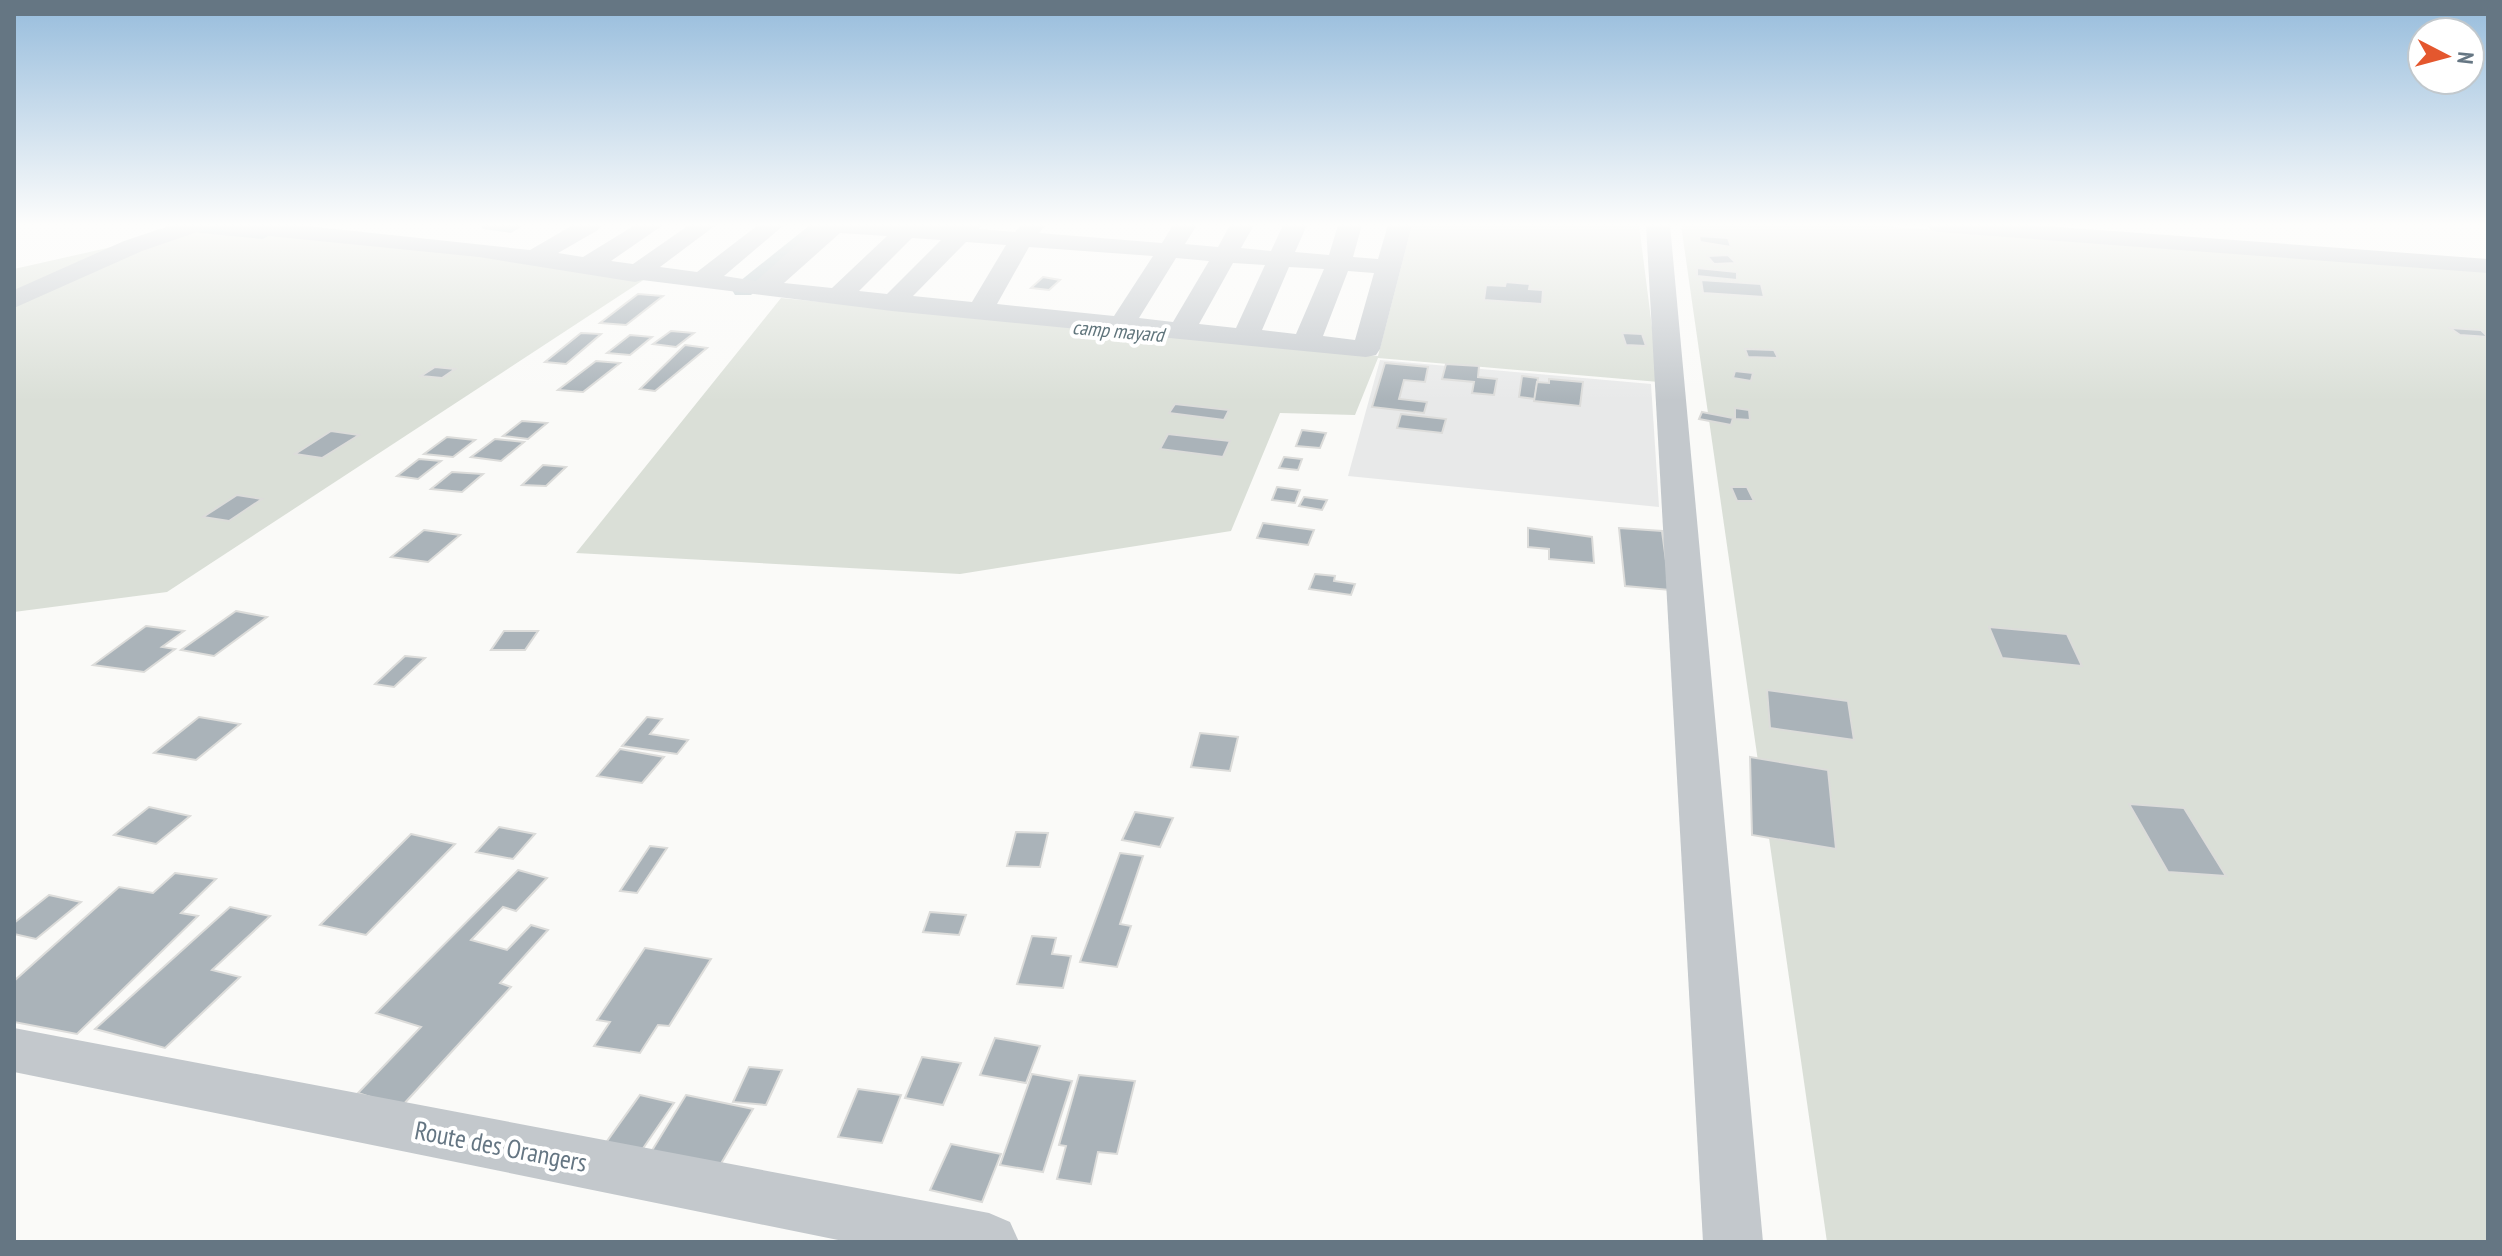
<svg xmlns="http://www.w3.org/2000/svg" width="2502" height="1256" font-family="'PT Sans Narrow',sans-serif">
  <rect width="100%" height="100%" fill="#fafaf8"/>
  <polygon fill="#e8e9e9" points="1380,360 1651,384 1659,507 1348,476"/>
  <g fill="#dadfd7">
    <polygon points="1412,225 1639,225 1659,382 1378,358 1355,415 1280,413 1231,531 960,574 576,553 781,298 1378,356"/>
    <polygon points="1681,225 1868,225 2488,272 2488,1242 1827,1242"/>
    <polygon points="196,228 470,255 645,279 167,592 14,612 14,269"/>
  </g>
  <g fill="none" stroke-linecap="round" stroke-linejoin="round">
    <g fill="#bbc7cb" fill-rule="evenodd">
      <polygon points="192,225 263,227 273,233 263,239 200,233 193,231"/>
      <polygon points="480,225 519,225 521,227 511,233 483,229"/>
      <polygon points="810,225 832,225 751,295 735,295 732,290 735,285"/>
    </g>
  </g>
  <g fill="#aab3b9" stroke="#dcdcda" stroke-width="2">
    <polygon points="1699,236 1728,238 1731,247 1700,242"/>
    <polygon points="1728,255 1736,263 1714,264 1707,256"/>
    <polygon points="1697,268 1737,272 1737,280 1697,276"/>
    <polygon points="1043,277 1060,280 1049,290 1031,288"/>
    <polygon points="1701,280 1761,284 1764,297 1703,293"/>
    <polygon points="1506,282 1530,284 1529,289 1543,290 1542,304 1484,300 1486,285 1505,286"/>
    <polygon points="638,294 663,296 626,325 600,323"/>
    <polygon points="2450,328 2481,330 2488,337 2460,335"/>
    <polygon points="671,331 694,333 676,347 653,344"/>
    <polygon points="581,333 601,334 566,364 545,362"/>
    <polygon points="1622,333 1642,334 1646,346 1626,345"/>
    <polygon points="630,335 652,337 630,355 607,353"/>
    <polygon points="685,345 707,348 655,391 640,389"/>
    <polygon points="1745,349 1774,350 1778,358 1748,357"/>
    <polygon points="596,361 620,363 583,392 558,390"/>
    <polygon points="1385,363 1428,367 1425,382 1404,380 1399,399 1427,402 1424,413 1372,407"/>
    <polygon points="1446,364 1479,366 1478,377 1497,379 1494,395 1472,393 1474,382 1442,379"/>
    <polygon points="435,367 455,369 442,378 421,376"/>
    <polygon points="1735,371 1753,373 1751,381 1733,378"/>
    <polygon points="1522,376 1538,378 1535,399 1519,397"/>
    <polygon points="1549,379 1583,382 1580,406 1534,401 1537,382 1549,383"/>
    <polygon points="1175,404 1229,410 1224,420 1169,413"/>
    <polygon points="1735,408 1749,410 1750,420 1735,419"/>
    <polygon points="1702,412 1733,418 1731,425 1699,419"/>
    <polygon points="1401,414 1446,419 1442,433 1397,428"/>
    <polygon points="522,421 547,423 528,439 503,436"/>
    <polygon points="1302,430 1326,433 1320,448 1296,446"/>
    <polygon points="331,431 359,435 322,458 295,454"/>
    <polygon points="1168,434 1230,441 1223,457 1160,449"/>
    <polygon points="447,437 475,440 453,457 424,454"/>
    <polygon points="495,439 524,442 501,461 471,457"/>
    <polygon points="1284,457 1302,459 1298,470 1279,468"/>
    <polygon points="419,459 441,461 418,479 397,476"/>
    <polygon points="543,465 566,467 546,486 522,485"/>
    <polygon points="452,472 483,474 462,492 431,489"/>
    <polygon points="1277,487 1300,490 1295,503 1272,500"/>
    <polygon points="1731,487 1747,487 1754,501 1737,501"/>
    <polygon points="237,495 262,499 229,521 203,517"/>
    <polygon points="1304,497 1327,500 1322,510 1299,506"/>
    <polygon points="1263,523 1314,530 1308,545 1257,538"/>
    <polygon points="1528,528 1592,537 1594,563 1549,559 1549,549 1528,547"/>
    <polygon points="1619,528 1662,531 1670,590 1625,586"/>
    <polygon points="424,530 460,535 428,562 391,557"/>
    <polygon points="1315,574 1335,576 1334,581 1355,584 1351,595 1309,589"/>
    <polygon points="236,611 267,617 214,656 181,650"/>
    <polygon points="146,626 184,631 162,647 175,649 144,672 93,665"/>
    <polygon points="1989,627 2067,634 2082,666 2002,658"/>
    <polygon points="504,631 538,631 525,650 491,650"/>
    <polygon points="405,656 425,658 394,687 375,684"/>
    <polygon points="1767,690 1848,701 1854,740 1770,728"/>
    <polygon points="199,717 240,724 196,760 154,753"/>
    <polygon points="647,717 662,719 650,734 688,740 677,754 622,746"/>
    <polygon points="1200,733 1238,737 1230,771 1191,767"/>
    <polygon points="620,749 664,757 642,783 597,776"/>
    <polygon points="1750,757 1828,770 1836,849 1752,835"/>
    <polygon points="2129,804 2184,808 2226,876 2168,872"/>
    <polygon points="149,807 190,816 156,844 114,835"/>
    <polygon points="1135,812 1173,818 1160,847 1122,840"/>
    <polygon points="499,827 535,834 513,859 476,852"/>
    <polygon points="1016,832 1048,833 1040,867 1007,866"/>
    <polygon points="411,834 455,844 366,935 320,925"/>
    <polygon points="650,846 667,848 637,893 620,891"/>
    <polygon points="1120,853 1143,856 1120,924 1131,926 1117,967 1080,962"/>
    <polygon points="518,870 547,878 516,911 503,907 471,940 507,950 531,925 548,930 500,983 511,987 401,1107 358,1093 421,1027 376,1013"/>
    <polygon points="175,873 216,879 181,913 198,916 77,1034 14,1022 14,981 119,887 153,893"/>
    <polygon points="49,895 81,902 36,939 14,934 14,923"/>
    <polygon points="230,907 270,916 212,970 240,977 165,1048 95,1029"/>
    <polygon points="930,912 966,915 959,935 923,932"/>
    <polygon points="1032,936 1056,938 1052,954 1071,956 1063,988 1017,984"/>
    <polygon points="645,948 711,959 669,1026 658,1025 640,1053 594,1046 610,1022 597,1020"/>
    <polygon points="995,1038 1040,1046 1026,1083 980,1075"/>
    <polygon points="922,1057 961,1063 943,1105 905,1098"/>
    <polygon points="749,1067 782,1070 766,1105 733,1102"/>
    <polygon points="1032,1074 1072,1081 1043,1172 1000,1165"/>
    <polygon points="1079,1075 1135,1081 1117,1154 1098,1152 1091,1184 1057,1179 1066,1146 1059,1145"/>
    <polygon points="858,1089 901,1095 882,1143 838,1137"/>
    <polygon points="640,1095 674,1103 635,1160 600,1151"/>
    <polygon points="686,1095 753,1109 716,1172 648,1157"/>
    <polygon points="951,1144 1001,1154 982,1202 930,1190"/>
  </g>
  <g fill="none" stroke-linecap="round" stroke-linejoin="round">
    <g fill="#c3c8cc" fill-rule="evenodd">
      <polygon points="172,225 207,225 203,230 142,251 14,308 14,290 124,241"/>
      <path d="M 216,225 L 298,225 L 530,250 L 573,225 L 602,225 L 598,230 L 558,253 L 583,257 L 635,225 L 663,225 L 611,261 L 633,264 L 689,225 L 716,225 L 660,267 L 697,272 L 758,225 L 784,225 L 724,276 L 756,281 L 819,225 L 982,225 L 979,229 L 1015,232 L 1021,225 L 1046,225 L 1039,233 L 1162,243 L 1173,225 L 1197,225 L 1185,244 L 1218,247 L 1230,225 L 1254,225 L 1241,248 L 1271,251 L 1283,225 L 1307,225 L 1295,252 L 1329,255 L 1338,225 L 1362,225 L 1353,257 L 1378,259 L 1388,225 L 1412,225 L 1380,349 L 1376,355 L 1366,357 L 892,311 L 642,280 L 635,282 L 479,257 L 228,232 L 220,230 ZM 840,233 L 887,236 L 832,288 L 784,283 ZM 912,238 L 941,240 L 887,294 L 859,291 ZM 966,242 L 1006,245 L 972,302 L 913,296 ZM 1029,247 L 1153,256 L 1114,316 L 997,304 ZM 1176,258 L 1209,261 L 1173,322 L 1139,318 ZM 1233,263 L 1265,265 L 1236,328 L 1199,324 ZM 1289,267 L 1324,269 L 1296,334 L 1262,330 ZM 1348,271 L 1374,273 L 1355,340 L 1323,336 Z"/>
      <polygon points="1646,225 1670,225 1763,1242 1703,1242"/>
      <polygon points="1927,225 2032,225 2488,259 2488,273 1939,232 1931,230"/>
      <polygon points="14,1028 989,1213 1010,1222 1019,1242 848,1242 14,1072"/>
    </g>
  </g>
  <linearGradient id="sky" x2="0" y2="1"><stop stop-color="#96bcdc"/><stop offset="0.56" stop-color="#fdfdfc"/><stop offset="1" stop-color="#fdfdfc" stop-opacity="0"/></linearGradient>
  <rect width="2502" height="401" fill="url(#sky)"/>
  <g text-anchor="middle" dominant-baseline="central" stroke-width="8" stroke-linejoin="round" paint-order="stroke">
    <g font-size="20" font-style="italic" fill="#60757c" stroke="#fff">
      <text transform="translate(1118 331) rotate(5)">camp mayard</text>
    </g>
    <g font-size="26" fill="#657683" stroke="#fff">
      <text transform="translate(501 1146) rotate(11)">Route des Orangers</text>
    </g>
  </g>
  <rect width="2502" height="1256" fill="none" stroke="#657683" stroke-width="32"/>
  <g transform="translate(2446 56) rotate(96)"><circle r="38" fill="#ffffff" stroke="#c1c8cd" stroke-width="2"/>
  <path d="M0-6L14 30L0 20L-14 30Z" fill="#e4572e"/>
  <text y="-12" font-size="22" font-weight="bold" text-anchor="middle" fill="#657683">N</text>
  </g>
</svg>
